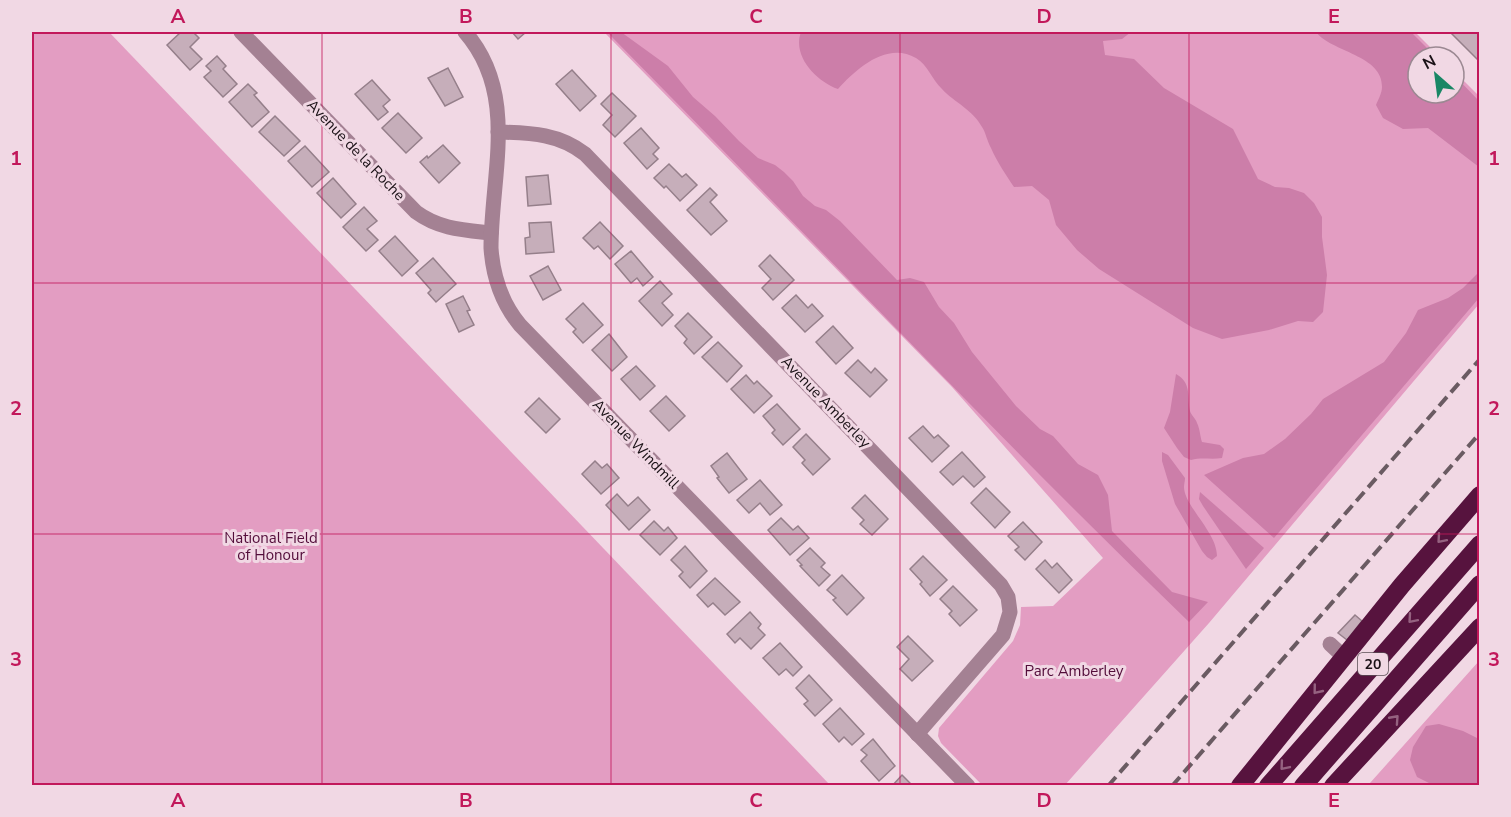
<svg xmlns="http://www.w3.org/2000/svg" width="1511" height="817" font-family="'Nunito Sans',sans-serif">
  <rect width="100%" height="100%" fill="#f1d8e4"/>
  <g fill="#e39dc2">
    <polygon points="32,32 109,32 830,785 32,785"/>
    <polygon points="604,32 1415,32 1440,57 1418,57 1418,93 1454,93 1454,71 1479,96 1479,304 1209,623 1065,785 982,785 941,743 938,736 939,728 1013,641 1020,625 1021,607 1053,606 1103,558 952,387"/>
    <polygon points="1479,661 1479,785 1367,786 1370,783"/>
  </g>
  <g fill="#cc7ea9">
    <path d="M 607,32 L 621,32 L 668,66 L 693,97 L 715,116 L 739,141 L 758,158 L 775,165 L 784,172 L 793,181 L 803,196 L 815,206 L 826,210 L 840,221 L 897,280 L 910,278 L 924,282 L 939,307 L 954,323 L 972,352 L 1016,406 L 1040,429 L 1053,436 L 1078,464 L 1098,475 L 1108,495 L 1112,531 L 1172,592 L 1208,602 L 1189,622 C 990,430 801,228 607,32 Z"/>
    <path d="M 801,32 L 1131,32 L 1122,39 L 1103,41 L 1105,55 L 1134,59 L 1164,88 L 1233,129 L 1258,179 L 1275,187 L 1289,188 L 1304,193 L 1314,203 L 1322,217 L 1322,237 L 1327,275 L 1323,312 L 1313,322 L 1298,321 L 1269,330 L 1222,339 L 1193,328 L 1099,269 L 1077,250 L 1056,225 L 1049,200 L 1032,186 L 1014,187 C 1006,175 997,162 991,148 C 987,141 986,133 982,127 C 973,110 954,102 942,89 C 932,80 928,65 916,58 C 887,41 856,69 838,89 C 816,81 792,56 801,32 Z"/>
    <path d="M 1316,32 L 1411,32 L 1436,57 L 1418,57 L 1418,93 L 1454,93 L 1454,75 L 1479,101 L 1479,167 L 1428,128 L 1403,129 L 1383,118 L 1376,105 C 1378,100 1382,93 1382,87 C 1383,55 1331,52 1316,32 Z"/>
    <polygon points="1479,272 1479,298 1274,538 1204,475 1243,458 1264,454 1285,439 1311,414 1323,399 1384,362 1406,333 1418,310 1448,298 1463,288"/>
    <path d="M 1176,374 C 1192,383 1187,396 1190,411 C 1191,415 1196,419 1197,423 C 1200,429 1200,436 1202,442 L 1220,445 L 1224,449 L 1222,458 C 1211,460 1202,457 1191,460 L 1184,457 L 1177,448 L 1164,428 L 1170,412 Z"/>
    <path d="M 1162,452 L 1168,455 L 1185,478 C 1185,481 1184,484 1184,487 C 1184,506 1217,532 1217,556 L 1212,560 L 1207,557 L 1202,551 L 1175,504 L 1162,461 Z"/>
    <polygon points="1200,492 1264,548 1246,569 1203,506 1199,499"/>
    <polygon points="1439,724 1463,731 1479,739 1479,785 1433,785 1417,777 1410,760 1413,747 1426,726"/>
  </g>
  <g fill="#c6aeba" stroke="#957f8a" stroke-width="1.5">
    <polygon points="181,32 193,32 199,38 190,47 202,59 190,70 167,45"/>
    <polygon points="512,32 526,32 518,39"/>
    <polygon points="1450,32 1480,32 1480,62"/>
    <polygon points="217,56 226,66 223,69 237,84 223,97 204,77 211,71 206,66"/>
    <polygon points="448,68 463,97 445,106 428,78"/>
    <polygon points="572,70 596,96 580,111 556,84"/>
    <polygon points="372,80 390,100 383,106 388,112 378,120 355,94"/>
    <polygon points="248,84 257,93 254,95 269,112 252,127 229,102"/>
    <polygon points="612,93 636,116 615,137 603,125 612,115 601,104"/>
    <polygon points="398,113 422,138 406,153 382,128"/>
    <polygon points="275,116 300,141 284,156 259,132"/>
    <polygon points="641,128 659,148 653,154 658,159 647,169 624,143"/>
    <polygon points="443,145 460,163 439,183 420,162 427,156 428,158"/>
    <polygon points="305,146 329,172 312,187 288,161"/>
    <polygon points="669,164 682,177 686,174 697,185 680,201 666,186 664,188 654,178"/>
    <polygon points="548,175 551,204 528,206 526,177"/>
    <polygon points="333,178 356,204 341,218 317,193"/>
    <polygon points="710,188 717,195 710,202 727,221 711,235 687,210"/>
    <polygon points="364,207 377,221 367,229 378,240 366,251 343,227"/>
    <polygon points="551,222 554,252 526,254 525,238 530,237 529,223"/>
    <polygon points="600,222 623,246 610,259 598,246 594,249 583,238"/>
    <polygon points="395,236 418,261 402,276 379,251"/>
    <polygon points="631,251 653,277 643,286 637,278 631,283 615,264"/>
    <polygon points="770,255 794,280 773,300 762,288 771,279 759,266"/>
    <polygon points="433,258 456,284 436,302 428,293 431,290 416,273"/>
    <polygon points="548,266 561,290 543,300 530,276"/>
    <polygon points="660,281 672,294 662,303 673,315 662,326 639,301"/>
    <polygon points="796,295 808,308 812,304 823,316 805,332 782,308"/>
    <polygon points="463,296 470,310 467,311 474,325 459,332 446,304"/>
    <polygon points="583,303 603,325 583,343 573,332 576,329 566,319"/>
    <polygon points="688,313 712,337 694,354 684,343 687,339 675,326"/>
    <polygon points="833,326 853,348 836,364 816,342"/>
    <polygon points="609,334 627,357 612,371 592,350"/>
    <polygon points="718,342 742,366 727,382 702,357"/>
    <polygon points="858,360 871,373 875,368 887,380 870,397 845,373"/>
    <polygon points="636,366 655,386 640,400 621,379"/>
    <polygon points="746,375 754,384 757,381 772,396 754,413 731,389"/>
    <polygon points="666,396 685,416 669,431 650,411"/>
    <polygon points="539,398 560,419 546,433 525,412"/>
    <polygon points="777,404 800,429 783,445 772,433 775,430 763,416"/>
    <polygon points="923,426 934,438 938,435 949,446 932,462 909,438"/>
    <polygon points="806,434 830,459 813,475 802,463 805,460 793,447"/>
    <polygon points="962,452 985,477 974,487 963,476 953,485 940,472"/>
    <polygon points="727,453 747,479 729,493 717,478 719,477 711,466"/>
    <polygon points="595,461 602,468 607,464 619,478 601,494 582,474"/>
    <polygon points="760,480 782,505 770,515 760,503 749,513 737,500"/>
    <polygon points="986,488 1010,512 995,528 971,503"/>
    <polygon points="617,494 628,506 638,497 650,510 629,530 606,505"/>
    <polygon points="865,495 888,519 872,535 860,524 864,520 852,508"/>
    <polygon points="781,518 793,530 798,526 809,538 790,555 768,530"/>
    <polygon points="654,521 664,531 668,527 677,538 660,555 640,535"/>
    <polygon points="1023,522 1042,542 1025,560 1015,550 1019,547 1008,536"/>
    <polygon points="685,546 707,571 690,588 679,576 683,572 671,560"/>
    <polygon points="810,548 825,563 821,567 830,575 819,586 800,566 802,565 797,560"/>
    <polygon points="923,556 947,580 930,596 920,584 922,582 910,569"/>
    <polygon points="1045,560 1052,568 1057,563 1072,580 1059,593 1036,569"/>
    <polygon points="842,575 864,598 847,615 833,600 836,598 827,590"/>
    <polygon points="715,578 740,602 725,615 713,603 708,607 697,595"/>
    <polygon points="953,586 977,610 960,626 949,614 952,611 940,599"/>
    <polygon points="750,612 761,624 758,628 765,635 751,649 740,638 735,643 727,634"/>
    <polygon points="1355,615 1362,621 1347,640 1338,633"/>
    <polygon points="908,636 933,661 912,681 900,669 909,659 897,647"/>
    <polygon points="780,643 802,667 793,676 786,669 779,675 763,658"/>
    <polygon points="809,675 832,700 815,716 804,704 808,701 796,688"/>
    <polygon points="840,708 864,734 852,745 844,737 839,742 823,724"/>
    <polygon points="873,739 895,766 879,781 861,761 867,755 861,750"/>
    <polygon points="902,775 912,785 892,786"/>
  </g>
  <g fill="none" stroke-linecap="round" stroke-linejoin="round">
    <g stroke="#a48193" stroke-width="15">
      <path d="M 241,32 L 416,212 C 439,229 463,230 491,233"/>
      <path d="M 465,32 C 519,94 491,174 491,248 C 493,277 501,302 520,325 L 968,786"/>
      <path d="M 498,132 C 530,133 558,133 585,154 L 1001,585 L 1008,597 L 1010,612 L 1003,635 L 917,734"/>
      <polyline points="1330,644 1344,657"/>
    </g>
    <g stroke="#57133e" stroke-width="18">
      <polyline points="1240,786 1402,585 1480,495"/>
      <polyline points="1268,786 1480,544"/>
      <polyline points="1303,786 1480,584"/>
      <polyline points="1333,786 1480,627"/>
    </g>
    <g stroke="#6a5b62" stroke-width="4" stroke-dasharray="12 6" stroke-linecap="butt">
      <polyline points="1108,786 1480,359"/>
      <polyline points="1172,786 1480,433"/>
    </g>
  </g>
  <defs><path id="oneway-chevron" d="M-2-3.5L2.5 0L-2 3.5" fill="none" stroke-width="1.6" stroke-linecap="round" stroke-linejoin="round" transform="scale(1.5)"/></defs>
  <g stroke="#956280">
    <use href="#oneway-chevron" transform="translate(1441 539) rotate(131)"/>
    <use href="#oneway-chevron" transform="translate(1412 619) rotate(131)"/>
    <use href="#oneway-chevron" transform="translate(1317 690) rotate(129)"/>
    <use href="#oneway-chevron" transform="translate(1395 719) rotate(-48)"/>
    <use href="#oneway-chevron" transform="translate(1284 766) rotate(130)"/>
  </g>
  <path fill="none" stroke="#c2185b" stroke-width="1.5" stroke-opacity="0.55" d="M 322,32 L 322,786M 611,32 L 611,786M 900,32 L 900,786M 1189,32 L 1189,786M 32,283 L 1480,283M 32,534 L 1480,534"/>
  <g text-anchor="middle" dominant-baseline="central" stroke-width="6" stroke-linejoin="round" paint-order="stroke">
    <rect fill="#f1d8e4" stroke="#5a4d54" stroke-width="1.5" x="1358" y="653" width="30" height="22" rx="4.5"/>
    <g font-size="14" font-weight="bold" fill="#1a1116">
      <text x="1373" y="664">20</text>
    </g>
    <g font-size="15" fill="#1a1116" stroke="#f1d8e4">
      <text transform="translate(356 150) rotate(46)">Avenue de la Roche</text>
      <text transform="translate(826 402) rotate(46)">Avenue Amberley</text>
      <text transform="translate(636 444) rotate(46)">Avenue Windmill</text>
    </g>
    <g font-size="15" fill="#530d3a" stroke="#f1d8e4">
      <text x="271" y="538">National Field<tspan x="271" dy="17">of Honour</tspan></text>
      <text x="1074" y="671">Parc Amberley</text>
    </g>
  </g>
  <rect width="1511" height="817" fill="none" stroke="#f1d8e4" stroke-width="66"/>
  <g transform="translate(1436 75) rotate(332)"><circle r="28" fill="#f1d8e4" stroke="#9b8892" stroke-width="1.5"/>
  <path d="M0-4.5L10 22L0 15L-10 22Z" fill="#198765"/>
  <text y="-9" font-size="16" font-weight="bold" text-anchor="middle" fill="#1a1116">N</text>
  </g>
  <rect x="33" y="33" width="1445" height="751" fill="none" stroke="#c2185b" stroke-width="2"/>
  <g font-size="20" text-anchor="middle" font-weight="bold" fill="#c2185b">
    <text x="178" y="23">A</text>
    <text x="466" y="23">B</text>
    <text x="756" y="23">C</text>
    <text x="1044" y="23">D</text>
    <text x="1334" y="23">E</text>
    <text x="16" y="165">1</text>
    <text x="1494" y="165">1</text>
    <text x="16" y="415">2</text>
    <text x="1494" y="415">2</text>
    <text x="16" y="666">3</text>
    <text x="1494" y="666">3</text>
    <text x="178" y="807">A</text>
    <text x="466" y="807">B</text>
    <text x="756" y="807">C</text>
    <text x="1044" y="807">D</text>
    <text x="1334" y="807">E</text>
  </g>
</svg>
